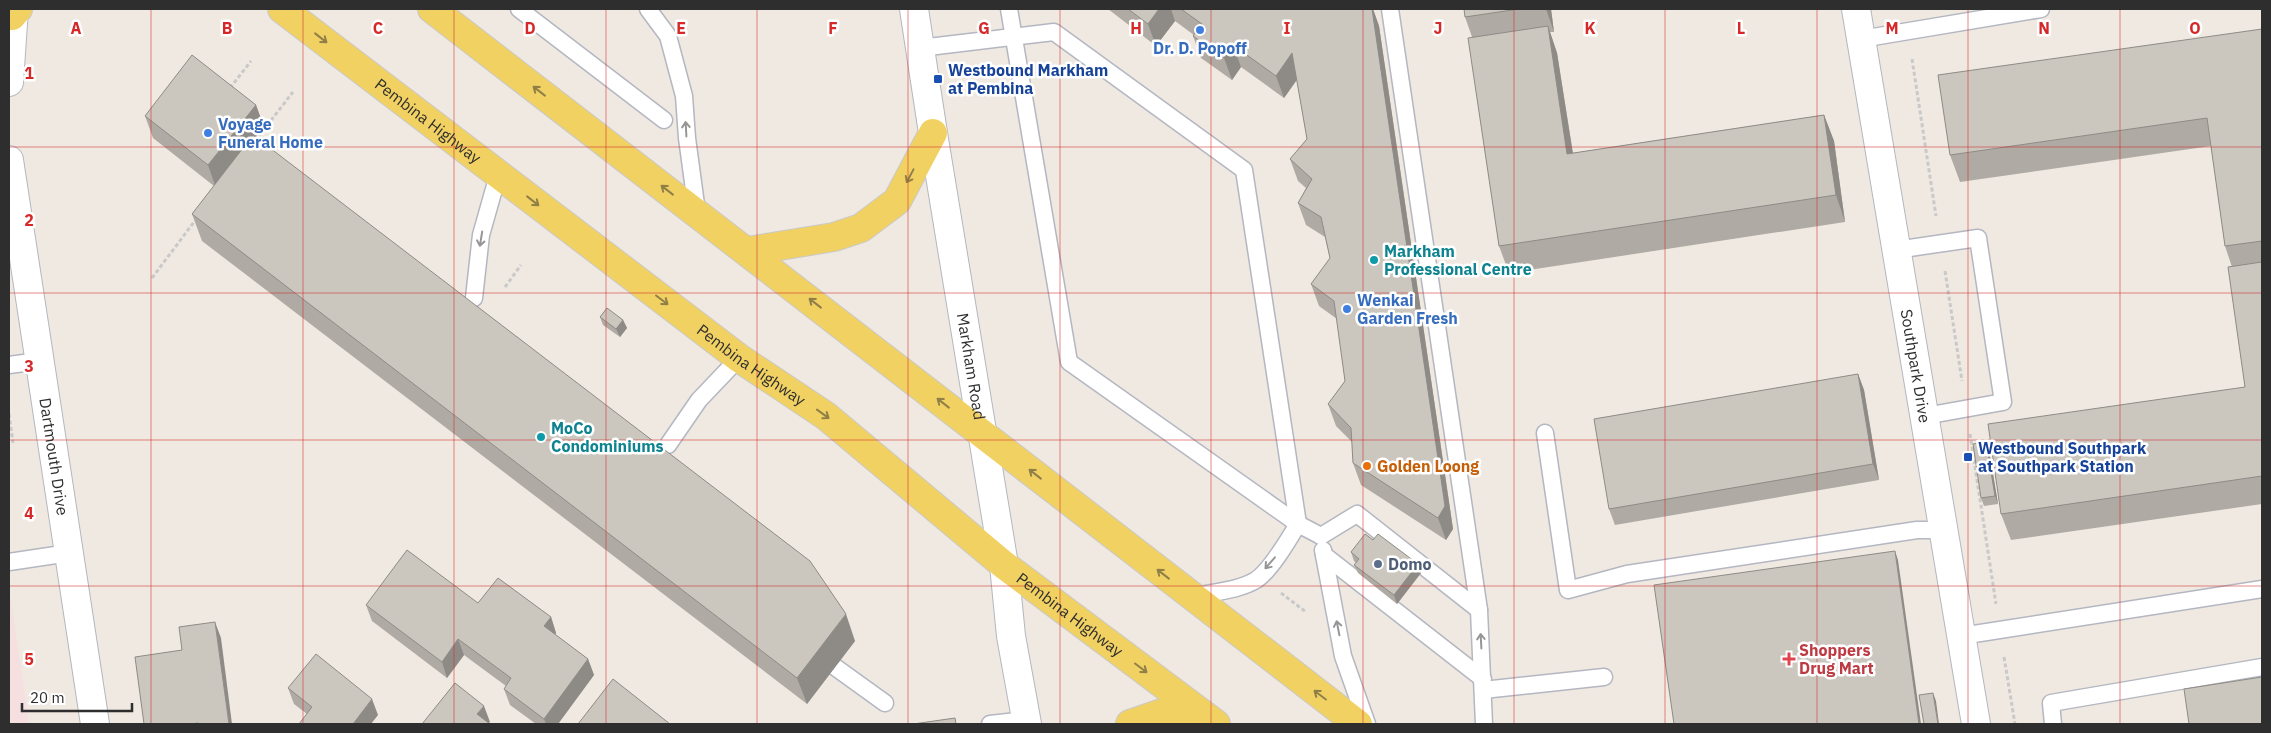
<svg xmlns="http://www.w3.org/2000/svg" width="2271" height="733" font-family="'IBM Plex Sans',sans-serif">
  <rect width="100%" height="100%" fill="#efe9e1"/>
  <polygon fill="#f5dfe0" points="9,588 29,724 9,724"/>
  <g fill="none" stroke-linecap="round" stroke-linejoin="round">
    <defs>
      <g id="service">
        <polyline points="519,9 664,120"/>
        <polyline points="648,9 668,36 684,96 687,138 697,212"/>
        <polyline points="1009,9 1069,362 1298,524 1321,536"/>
        <polyline points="1390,9 1479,610 1484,724"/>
        <polyline points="1861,39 2041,9"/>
        <path d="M 920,48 L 1054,32 L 1244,170 L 1298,524 C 1289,539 1271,570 1256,580 C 1238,591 1211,592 1191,597"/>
        <polyline points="1896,250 1978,238 2003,402 1925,416"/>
        <polyline points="474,298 481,235 498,175"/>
        <polyline points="9,365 39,361"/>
        <polyline points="1545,433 1568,590 1627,574 1917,530 1943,530"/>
        <polyline points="668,445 699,400 739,358"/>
        <polyline points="1321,536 1357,514 1479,610"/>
        <polyline points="1323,550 1343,656 1367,724"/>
        <polyline points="1324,555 1483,679"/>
        <polyline points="9,562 69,553"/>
        <polyline points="1961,636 2262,589"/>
        <polyline points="835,667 885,703"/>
        <polyline points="1483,690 1604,677"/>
        <polyline points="990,724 1026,720"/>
        <polyline points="2053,724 2051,703 2262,667"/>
      </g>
      <g id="minor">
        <path id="s1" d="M 1856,9 L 1976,724"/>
        <polyline points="9,82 14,9"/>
        <path id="s2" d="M 9,160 L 95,724"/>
        <polyline points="1004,565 1011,636 1027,724"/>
      </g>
      <g id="tertiary">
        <path id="s3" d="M 914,9 L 933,133 L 1004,565"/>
      </g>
      <g id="primary">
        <path id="s4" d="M 282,9 L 739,358 L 826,416 L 1004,565 L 1216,724"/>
        <polyline points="432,9 1358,724"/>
        <polyline points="12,16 18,9"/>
        <polyline points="748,251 834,237 861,228 897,201 933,133"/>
        <polyline points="1130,724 1162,713 1206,717"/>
      </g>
    </defs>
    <use href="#service" stroke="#b4b7c1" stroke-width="19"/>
    <use href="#minor" stroke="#b4b7c1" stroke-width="30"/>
    <use href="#tertiary" stroke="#b4b7c1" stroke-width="30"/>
    <use href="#primary" stroke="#c9c9c9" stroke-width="30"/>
    <g stroke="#c9c9c9" stroke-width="3" stroke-dasharray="4 2.5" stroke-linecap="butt">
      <polyline points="1912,59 1936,216"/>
      <polyline points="230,88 251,61"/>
      <polyline points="255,141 293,92"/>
      <polyline points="1945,271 1962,381"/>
      <polyline points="152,278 197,218"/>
      <polyline points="505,287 521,265"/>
      <polyline points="9,414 13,443"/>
      <polyline points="1970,434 1996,604"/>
      <polyline points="1281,593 1306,612"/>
      <polyline points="2004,657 2015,724"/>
    </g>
    <use href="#service" stroke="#fff" stroke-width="16"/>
    <use href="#minor" stroke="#fff" stroke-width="28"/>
    <use href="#tertiary" stroke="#fff" stroke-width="28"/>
    <use href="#primary" stroke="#f2d163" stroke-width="28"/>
  </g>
  <g fill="#afaba4">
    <polygon points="1108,9 1373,9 1379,26 1453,529 1446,540 1361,485 1353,463 1352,442 1336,426 1328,404 1345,381 1337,319 1319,306 1311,284 1330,258 1325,237 1306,225 1298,203 1306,188 1298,181 1290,159 1307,139 1297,80 1284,98 1241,67 1232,80 1201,58 1193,36 1194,35 1175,21 1156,46"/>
    <polygon points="1464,9 1551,9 1554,32 1550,32 1557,53 1573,153 1824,115 1834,141 1845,222 1509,273 1499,246 1472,37 1465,17"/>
    <polygon points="2262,29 2262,504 2011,540 2001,514 2245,387 2232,267 2225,246 2211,146 1960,182 1950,155"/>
    <polygon points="256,105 264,127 256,137 855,641 807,704 202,241 192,214 214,186 153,138 145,116"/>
    <polygon points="600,317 623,320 627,328 620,337 603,325"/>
    <polygon points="1858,374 1864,390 1879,480 1615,525 1609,509"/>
    <polygon points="1986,442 1989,450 1998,504 1984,506 1981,498"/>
    <polygon points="1373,540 1418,564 1421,573 1397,604 1358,573 1354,565 1356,563 1354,561 1351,552"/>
    <polygon points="478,603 551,617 556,633 555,635 588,659 594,675 558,724 536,724 510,705 504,689 506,686 464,655 447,678 372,621 366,605"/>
    <polygon points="288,688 378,715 307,714 294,704"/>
  </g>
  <g fill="#8e8b86">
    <polygon points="1159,9 1171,9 1175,21 1156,46 1148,24"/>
    <polygon points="1372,9 1373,9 1379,26 1453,529 1446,540 1438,518"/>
    <polygon points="1546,9 1551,9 1554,32"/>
    <polygon points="1548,26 1557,53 1577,180 1567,154"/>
    <polygon points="1233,45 1241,67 1232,80 1224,58"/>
    <polygon points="1292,53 1300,75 1284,98 1276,76"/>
    <polygon points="256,105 264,127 216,188 208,165"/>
    <polygon points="1824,115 1834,141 1845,222 1836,195"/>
    <polygon points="623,320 627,328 620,337 616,329"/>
    <polygon points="1858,374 1864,390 1879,480 1873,464"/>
    <polygon points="1986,442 1989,450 1998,504 1995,496"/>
    <polygon points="1895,551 1898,560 1921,724 1919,724"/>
    <polygon points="1418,564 1421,573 1397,604 1394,595"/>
    <polygon points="846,614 855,641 807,704 797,678"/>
    <polygon points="551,617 556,633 550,642 544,626"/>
    <polygon points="215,622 221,638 232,724 229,724"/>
    <polygon points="458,639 464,655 447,678 442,662"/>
    <polygon points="588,659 594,675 558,724 546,724 544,719"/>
    <polygon points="1933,693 1936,701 1939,724 1938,724"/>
    <polygon points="372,699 378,715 371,724 353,724"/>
    <polygon points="484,706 490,722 488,724 477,714"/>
  </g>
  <g fill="#cbc7bf" stroke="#8e8b86">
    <polygon points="1128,9 1159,9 1148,24"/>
    <polygon points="1181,9 1372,9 1445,506 1438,518 1353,463 1351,428 1328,404 1345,381 1334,301 1311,284 1330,258 1321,217 1298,203 1312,179 1290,159 1307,139 1292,53 1276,76 1233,45 1224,58 1193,36 1202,24"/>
    <polygon points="1464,9 1519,9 1465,17"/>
    <polygon points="1548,26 1567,154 1824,115 1836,195 1499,246 1468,38"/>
    <polygon points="2262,29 2262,241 2225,246 2207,118 1950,155 1938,75"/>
    <polygon points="192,55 256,105 208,165 145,116"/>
    <polygon points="253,135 810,561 846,614 797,678 192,214"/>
    <polygon points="2262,262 2262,476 2001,514 1988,424 2245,387 2228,267"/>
    <polygon points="607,308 623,320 616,329 600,317"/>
    <polygon points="1858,374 1873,464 1609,509 1594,419"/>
    <polygon points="1986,442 1995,496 1981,498 1973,444"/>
    <polygon points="1365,534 1373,540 1378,534 1418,564 1394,595 1354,565 1359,559 1351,552"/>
    <polygon points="407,550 478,603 498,578 551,617 544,626 588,659 544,719 504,689 511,678 458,639 442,662 366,605"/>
    <polygon points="1895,551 1919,724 1674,724 1654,585"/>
    <polygon points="215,622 229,724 198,724 198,723 192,724 144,724 135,657 182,650 179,627"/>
    <polygon points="316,654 372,699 353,724 299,724 312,707 288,688"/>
    <polygon points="2262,677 2262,724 2189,724 2184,689"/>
    <polygon points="613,679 670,724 578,724"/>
    <polygon points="455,683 484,706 477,714 490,724 422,724"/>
    <polygon points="1933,693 1938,724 1924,724 1919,695"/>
    <polygon points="955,718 956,724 913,724"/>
  </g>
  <defs><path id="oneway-shaft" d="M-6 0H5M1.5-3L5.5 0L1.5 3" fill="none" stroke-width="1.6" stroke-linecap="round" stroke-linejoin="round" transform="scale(1.25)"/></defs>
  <g stroke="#908048">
    <use href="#oneway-shaft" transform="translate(321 38) rotate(38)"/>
    <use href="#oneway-shaft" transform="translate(539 91) rotate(-142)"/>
    <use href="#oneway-shaft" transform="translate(910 176) rotate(118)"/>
    <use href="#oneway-shaft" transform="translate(667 190) rotate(-142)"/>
    <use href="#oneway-shaft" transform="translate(533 201) rotate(38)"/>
    <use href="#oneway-shaft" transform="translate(662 300) rotate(37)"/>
    <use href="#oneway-shaft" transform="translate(815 303) rotate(-142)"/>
    <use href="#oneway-shaft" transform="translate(943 403) rotate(-142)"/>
    <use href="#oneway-shaft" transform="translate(823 414) rotate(36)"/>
    <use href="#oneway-shaft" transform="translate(1035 474) rotate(-142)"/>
    <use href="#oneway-shaft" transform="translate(1163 574) rotate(-142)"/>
    <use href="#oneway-shaft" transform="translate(1141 668) rotate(37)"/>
    <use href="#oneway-shaft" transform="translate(1320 695) rotate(-143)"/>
  </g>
  <g stroke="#969696">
    <use href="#oneway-shaft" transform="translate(686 129) rotate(-93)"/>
    <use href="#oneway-shaft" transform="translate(481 239) rotate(99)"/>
    <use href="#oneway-shaft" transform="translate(1270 563) rotate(131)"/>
    <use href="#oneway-shaft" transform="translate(1338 628) rotate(-101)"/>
    <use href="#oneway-shaft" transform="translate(1481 641) rotate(-93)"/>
  </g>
  <path fill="none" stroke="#d62828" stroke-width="1" stroke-opacity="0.55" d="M 151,9 L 151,724M 303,9 L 303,724M 454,9 L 454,724M 606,9 L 606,724M 757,9 L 757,724M 908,9 L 908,724M 1060,9 L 1060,724M 1211,9 L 1211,724M 1363,9 L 1363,724M 1514,9 L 1514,724M 1665,9 L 1665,724M 1817,9 L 1817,724M 1968,9 L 1968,724M 2120,9 L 2120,724M 9,147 L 2262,147M 9,293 L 2262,293M 9,440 L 2262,440M 9,586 L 2262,586"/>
  <g fill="#3f7fe0" stroke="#fff" stroke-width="2">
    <circle cx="1200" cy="30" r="5"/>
    <circle cx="208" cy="133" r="5"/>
    <circle cx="1347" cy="309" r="5"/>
  </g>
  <g fill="#1a4fb4" stroke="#fff" stroke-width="2">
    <rect x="933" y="74" width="10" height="10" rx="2.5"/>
    <rect x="1963" y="452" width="10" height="10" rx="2.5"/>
  </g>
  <g fill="#0f9aa8" stroke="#fff" stroke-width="2">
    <circle cx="1374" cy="260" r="5"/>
    <circle cx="541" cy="437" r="5"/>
  </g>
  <circle fill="#e8710a" stroke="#fff" stroke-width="2" cx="1367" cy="466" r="5"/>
  <circle fill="#5c6f8a" stroke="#fff" stroke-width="2" cx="1378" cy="564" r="5"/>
  <path fill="#e0444e" stroke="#fff" stroke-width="2" d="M1786.5 651.5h5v5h5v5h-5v5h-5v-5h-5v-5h5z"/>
  <g text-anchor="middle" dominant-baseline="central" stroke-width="5" stroke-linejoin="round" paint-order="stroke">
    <g font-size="16" font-weight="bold" fill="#366cbe" stroke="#fff" text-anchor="start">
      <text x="1200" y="48" text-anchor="middle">Dr. D. Popoff</text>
      <text x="218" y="124">Voyage<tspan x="218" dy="18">Funeral Home</tspan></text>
      <text x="1357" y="300">Wenkai<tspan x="1357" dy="18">Garden Fresh</tspan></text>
    </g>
    <g font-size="16" font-weight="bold" fill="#164399" stroke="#fff" text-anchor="start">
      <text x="948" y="70">Westbound Markham<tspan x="948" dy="18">at Pembina</tspan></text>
      <text x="1978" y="448">Westbound Southpark<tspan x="1978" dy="18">at Southpark Station</tspan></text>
    </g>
    <g font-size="16" fill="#2e2e2e" stroke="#fff">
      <text stroke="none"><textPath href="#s4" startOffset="184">Pembina Highway</textPath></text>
      <text stroke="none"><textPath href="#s4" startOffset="589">Pembina Highway</textPath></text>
      <text stroke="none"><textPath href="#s3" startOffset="362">Markham Road</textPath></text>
      <text stroke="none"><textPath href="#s1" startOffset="362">Southpark Drive</textPath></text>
      <text stroke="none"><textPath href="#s2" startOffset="300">Dartmouth Drive</textPath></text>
      <text stroke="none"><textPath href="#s4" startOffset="994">Pembina Highway</textPath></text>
    </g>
    <g font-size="16" font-weight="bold" fill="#0d838f" stroke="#fff" text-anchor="start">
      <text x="1384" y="251">Markham<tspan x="1384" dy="18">Professional Centre</tspan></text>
      <text x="551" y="428">MoCo<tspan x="551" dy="18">Condominiums</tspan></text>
    </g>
    <g font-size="16" font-weight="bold" fill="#c56008" stroke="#fff" text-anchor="start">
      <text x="1377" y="466">Golden Loong</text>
    </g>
    <g font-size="16" font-weight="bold" fill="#4e5e75" stroke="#fff" text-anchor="start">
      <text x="1388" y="564">Domo</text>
    </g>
    <g font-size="16" font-weight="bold" fill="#be3a42" stroke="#fff" text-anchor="start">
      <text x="1799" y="650">Shoppers<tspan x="1799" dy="18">Drug Mart</tspan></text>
    </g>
  </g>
  <g font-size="16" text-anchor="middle" font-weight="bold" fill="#d62828" stroke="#fff" stroke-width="5" stroke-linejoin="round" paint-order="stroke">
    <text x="76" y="34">A</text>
    <text x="227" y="34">B</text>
    <text x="378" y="34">C</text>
    <text x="530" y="34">D</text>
    <text x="681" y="34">E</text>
    <text x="833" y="34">F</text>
    <text x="984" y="34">G</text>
    <text x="1136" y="34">H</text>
    <text x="1287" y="34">I</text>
    <text x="1438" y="34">J</text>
    <text x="1590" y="34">K</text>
    <text x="1741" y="34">L</text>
    <text x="1892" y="34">M</text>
    <text x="2044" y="34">N</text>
    <text x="2195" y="34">O</text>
    <text x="29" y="79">1</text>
    <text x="29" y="226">2</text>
    <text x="29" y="372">3</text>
    <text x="29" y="519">4</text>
    <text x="29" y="665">5</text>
  </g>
  <rect width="2271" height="733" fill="none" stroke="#2e2e2e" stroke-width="20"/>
  <path d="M22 703v8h110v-8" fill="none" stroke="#2e2e2e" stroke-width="2.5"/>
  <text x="30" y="703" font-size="15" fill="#2e2e2e" stroke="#ffffff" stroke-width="4" paint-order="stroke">20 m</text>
</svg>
